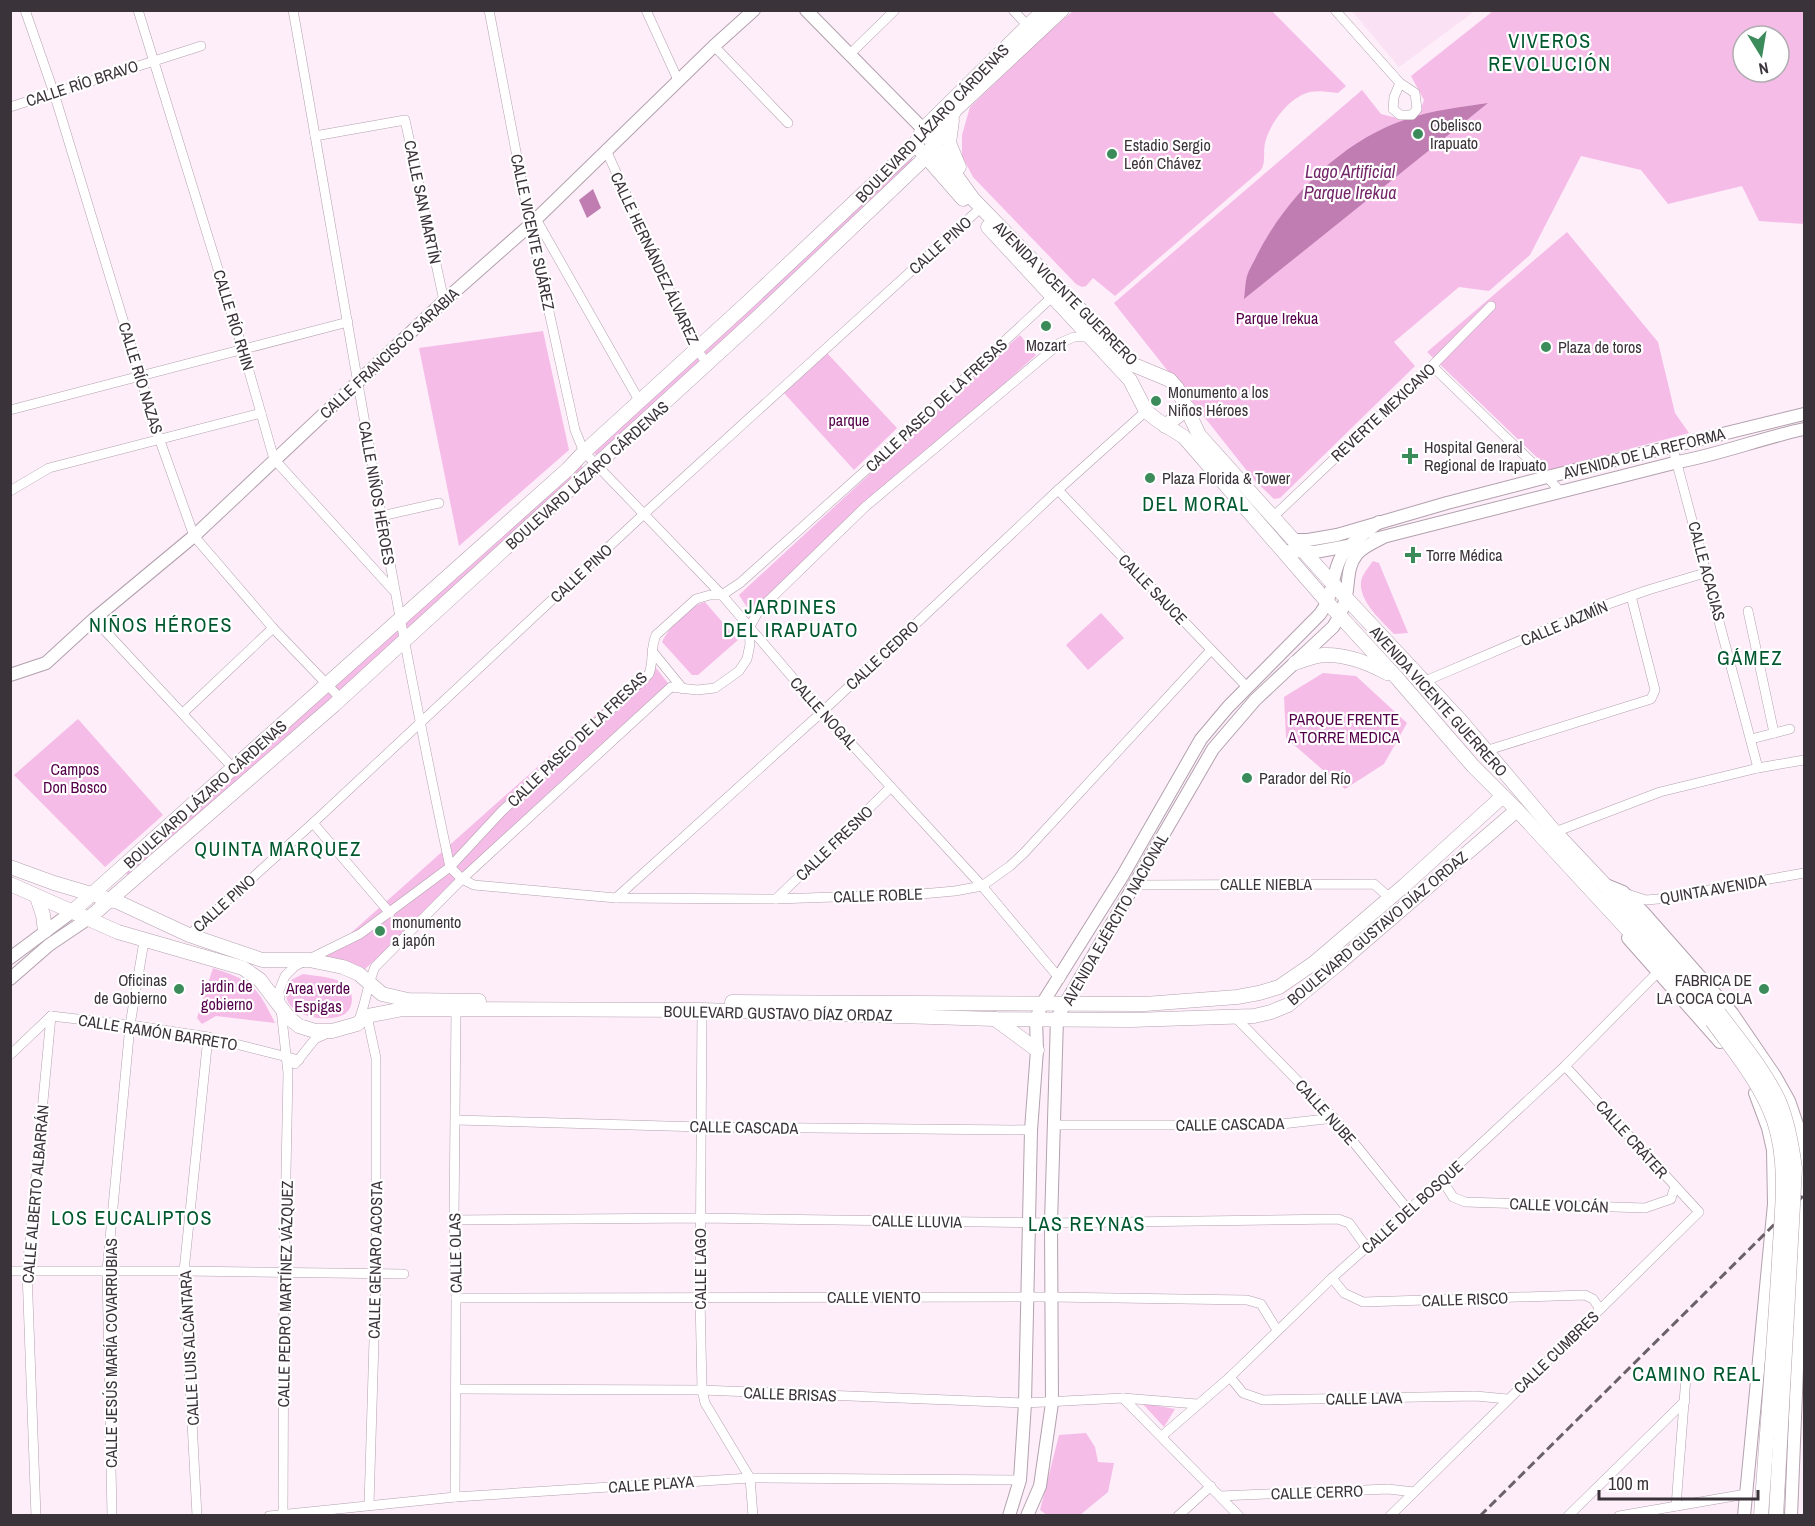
<svg xmlns="http://www.w3.org/2000/svg" width="1815" height="1526" font-family="'Archivo Narrow',sans-serif">
  <rect width="100%" height="100%" fill="#fdeef9"/>
  <polygon fill="#fbe1f4" points="1352,11 1475,11 1399,67"/>
  <g fill="#f6bce8" fill-rule="evenodd">
    <path d="M 1073,11 L 1272,11 L 1346,86 L 1338,93 C 1329,92 1320,90 1310,92 C 1289,97 1270,123 1265,143 C 1263,151 1266,163 1261,170 L 1115,296 L 1093,278 L 1086,286 L 1082,287 L 1076,284 L 973,177 L 962,156 L 962,135 L 970,107 L 1044,36 Z"/>
    <path d="M 1493,11 L 1804,11 L 1804,224 L 1759,221 L 1742,186 L 1668,204 L 1641,170 L 1581,156 L 1530,255 L 1489,291 L 1459,287 L 1394,342 L 1415,366 L 1280,498 L 1274,499 L 1255,481 L 1114,303 L 1362,90 L 1381,114 L 1401,119 L 1419,114 L 1424,100 L 1411,76 ZM 1743,36 L 1779,36 L 1779,72 L 1743,72 Z"/>
    <polygon points="907,153 915,162 600,459 594,453"/>
    <polygon points="1567,232 1658,342 1675,413 1689,433 1550,470 1427,352"/>
    <polygon points="543,331 569,450 459,546 419,348"/>
    <polygon points="1020,335 1036,355 750,612 739,595"/>
    <polygon points="827,353 897,428 854,470 784,393"/>
    <polygon points="578,463 589,472 132,880 124,871"/>
    <path d="M 1373,561 L 1379,563 L 1408,633 L 1394,634 C 1382,621 1359,602 1361,582 C 1362,574 1369,567 1373,561 Z"/>
    <path d="M 705,602 L 738,640 L 698,675 L 692,675 L 662,642 C 667,629 692,604 705,602 Z"/>
    <polygon points="1101,613 1124,638 1088,670 1066,645"/>
    <polygon points="653,664 671,687 364,970 324,957"/>
    <polygon points="1323,673 1356,676 1407,723 1384,764 1345,789 1286,738 1284,697"/>
    <polygon points="78,719 163,815 105,867 14,775"/>
    <path d="M 213,968 C 252,981 257,986 275,1023 L 216,1016 L 202,1024 L 197,1018 Z"/>
    <path d="M 303,974 C 319,977 352,976 352,999 C 352,1005 349,1012 343,1015 C 326,1023 286,1017 286,993 C 286,989 290,983 291,980 Z"/>
    <polygon points="1142,1403 1175,1409 1164,1427"/>
    <polygon points="1086,1433 1095,1447 1098,1462 1114,1463 1108,1492 1080,1515 1047,1515 1040,1510 1059,1435"/>
  </g>
  <g fill="#bf7db1">
    <path d="M 1488,103 L 1244,299 C 1245,292 1245,283 1247,276 C 1249,269 1254,262 1257,255 C 1287,196 1343,140 1407,119 C 1433,110 1461,107 1488,103 Z"/>
    <polygon points="593,189 601,208 587,218 579,200"/>
  </g>
  <g fill="none" stroke-linecap="round" stroke-linejoin="round">
    <defs>
      <g id="street">
        <polyline points="25,10 54,93 159,438 194,536 273,628 341,699"/>
        <polyline points="138,10 243,350 274,459 393,590"/>
        <path d="M 293,10 C 344,296 389,583 450,867 L 462,879 L 474,885 L 616,898 L 776,899 L 921,894 L 955,891 L 982,886 L 1010,866 L 1024,853 L 1211,650"/>
        <polyline points="489,10 530,225 575,430 584,452 722,595 822,712 982,886 1060,979"/>
        <polyline points="646,10 678,80"/>
        <polyline points="1013,10 1028,26"/>
        <polyline points="1335,10 1400,83 1415,93 1417,109 1412,115 1400,115 1393,109 1394,97 1400,83"/>
        <polyline points="714,46 788,123"/>
        <polyline points="849,55 895,10"/>
        <polyline points="10,107 201,46"/>
        <polyline points="315,136 405,120 444,301"/>
        <polyline points="606,150 696,349 708,364"/>
        <polyline points="536,219 640,402"/>
        <polyline points="1432,366 1547,477 1561,492"/>
        <polyline points="10,410 348,322"/>
        <polyline points="1672,445 1758,768"/>
        <polyline points="1058,490 1247,687"/>
        <polyline points="10,491 49,468 261,413"/>
        <polyline points="381,516 439,503"/>
        <polyline points="1274,516 1432,366 1491,306"/>
        <polyline points="1748,611 1774,733"/>
        <polyline points="94,619 234,769"/>
        <polyline points="652,651 683,689"/>
        <polyline points="1423,682 1594,609 1648,590 1708,572"/>
        <polyline points="183,713 273,628"/>
        <polyline points="1751,739 1790,729"/>
        <polyline points="1485,751 1651,699 1655,690 1631,596"/>
        <polyline points="313,823 390,913"/>
        <polyline points="1555,832 1660,792 1758,768 1804,760"/>
        <polyline points="1136,885 1374,884 1390,898"/>
        <polyline points="1627,894 1646,900 1658,899 1804,873"/>
        <polyline points="616,898 822,712 1058,490 1146,411"/>
        <polyline points="776,899 891,787"/>
        <polyline points="189,935 313,823 645,513 975,213"/>
        <polyline points="702,1010 700,1297 702,1390 705,1403 750,1478 753,1516"/>
        <polyline points="51,1016 130,1025 208,1037 299,1060"/>
        <polyline points="367,1016 376,1058 376,1274 369,1505"/>
        <polyline points="1236,1018 1334,1118 1409,1211"/>
        <path d="M 358,1022 C 366,1004 367,985 375,967 L 462,879 L 671,687 L 697,690 L 715,688 L 739,671 L 747,659 L 750,644 L 749,628 L 759,610 L 865,507 L 1060,343 L 1074,337 L 1090,337"/>
        <polyline points="10,1055 51,1016"/>
        <polyline points="295,1064 315,1039 328,1033"/>
        <polyline points="456,1120 702,1127 1031,1130"/>
        <polyline points="1054,1125 1273,1125 1334,1118"/>
        <polyline points="1442,1180 1453,1197 1465,1202 1645,1208 1671,1199 1675,1186"/>
        <polyline points="454,1220 700,1218 1051,1223 1338,1219 1349,1223 1367,1248"/>
        <polyline points="10,1271 184,1271 404,1274"/>
        <polyline points="1332,1278 1344,1293 1363,1302 1585,1295 1593,1299 1600,1309"/>
        <polyline points="456,1298 1051,1297 1247,1300 1261,1304 1277,1330"/>
        <polyline points="1230,1377 1243,1393 1263,1400 1476,1396 1507,1399"/>
        <polyline points="456,1389 702,1390 1025,1403 1123,1398 1197,1404"/>
        <polyline points="1123,1398 1239,1516"/>
        <polyline points="1162,1436 1230,1377 1332,1278 1442,1180 1565,1066 1657,973"/>
        <polyline points="1220,1496 1388,1489 1414,1492"/>
        <polyline points="455,1497 456,1298 454,1220 456,1010"/>
        <polyline points="1676,1506 1686,1377"/>
        <polyline points="36,1516 27,1271 51,1016"/>
        <polyline points="112,1516 107,1271 130,1025 144,941"/>
        <polyline points="197,1516 184,1271 208,1037"/>
        <polyline points="269,1516 455,1497 750,1478 1020,1480"/>
        <path d="M 283,1516 L 284,1272 L 288,1073 L 279,991 L 285,976 L 295,966 L 360,934 L 450,867 L 502,811 L 649,674 C 654,661 650,648 656,635 L 696,599 L 710,595 L 722,595 L 740,583 L 866,470 L 1052,297"/>
        <polyline points="1178,1516 1211,1486"/>
        <polyline points="1390,1516 1699,1212 1565,1066"/>
        <polyline points="1568,1516 1685,1401"/>
        <polyline points="1619,1516 1746,1494"/>
      </g>
      <g id="secondary">
        <polyline points="806,10 923,129"/>
        <path d="M 1375,539 L 1678,462 C 1721,454 1762,438 1804,429"/>
        <polyline points="1293,540 1308,540 1337,535 1447,503 1547,477 1804,414"/>
        <polyline points="1283,551 1315,552 1353,545"/>
        <polyline points="10,675 46,663 94,619 194,536 444,301 530,225 714,46 754,10"/>
        <polyline points="1606,885 1623,892 1643,912 1732,1013 1775,1076 1789,1101 1802,1139 1804,1196 1791,1516"/>
        <polyline points="1628,938 1720,1042"/>
        <polyline points="10,958 73,911"/>
        <polyline points="10,979 49,945 89,918"/>
        <path d="M 1009,1516 L 1020,1480 L 1025,1403 L 1031,1130 L 1037,1050 L 1036,1019 L 1042,1004 L 1123,875 L 1201,739 L 1228,707 L 1320,614 C 1334,596 1331,576 1341,557 C 1349,543 1367,532 1379,522"/>
        <path d="M 1027,1516 L 1040,1486 L 1052,1403 L 1051,1223 L 1057,1018 L 1213,749 L 1255,700 L 1333,627 C 1340,617 1344,607 1346,596 C 1349,581 1347,566 1357,554 C 1363,547 1374,542 1382,538"/>
        <polyline points="1744,1516 1774,1204 1773,1150 1768,1128 1755,1093"/>
      </g>
      <g id="primary">
        <polyline points="952,120 949,143 959,167"/>
        <polyline points="929,138 973,199 1134,365 1170,380 1177,388 1199,435 1334,585 1461,721 1555,832 1605,885 1719,1013"/>
        <polyline points="920,150 963,199"/>
        <polyline points="988,227 1130,380 1146,411 1157,420 1184,437 1328,603 1397,678 1473,766 1517,810 1712,1021"/>
        <polyline points="1165,426 1188,408"/>
        <path d="M 1295,663 C 1304,660 1314,656 1323,655 C 1346,654 1367,662 1387,673"/>
        <polyline points="10,867 54,883 118,902 189,935 262,960 309,960 343,967 359,974 382,994 408,1000 479,1001"/>
        <polyline points="10,884 118,932 243,968 260,980 289,1018 299,1026 315,1031 332,1031 357,1024 367,1016 403,1009 702,1010 995,1019 1131,1020 1254,1016 1271,1012 1288,1005 1337,965 1517,810"/>
        <polyline points="37,897 43,915 45,931"/>
        <polyline points="73,911 568,469 584,452 746,304 915,145 923,129 1044,10"/>
        <polyline points="89,918 334,705 758,317 927,156 955,110 1062,10"/>
        <polyline points="732,1002 1145,1004 1237,997 1259,993 1279,987 1314,963 1405,885 1503,796"/>
        <polyline points="995,1019 1037,1050"/>
      </g>
    </defs>
    <use href="#street" stroke="#b3a1ae" stroke-width="10"/>
    <use href="#secondary" stroke="#b3a1ae" stroke-width="14"/>
    <use href="#primary" stroke="#b3a1ae" stroke-width="15"/>
    <use href="#street" stroke="#fff" stroke-width="9"/>
    <use href="#secondary" stroke="#fff" stroke-width="12"/>
    <use href="#primary" stroke="#fff" stroke-width="14"/>
    <polyline stroke="#6b6269" stroke-width="3" stroke-dasharray="9 4.5" stroke-linecap="butt" points="1480,1516 1804,1195"/>
    <defs>
      <g id="primary-bridge">
        <path d="M 1719,1013 C 1740,1041 1764,1069 1779,1101 C 1788,1122 1792,1146 1795,1168 L 1776,1516"/>
        <path d="M 1712,1021 C 1735,1053 1761,1084 1774,1121 C 1789,1166 1781,1215 1779,1261 C 1774,1346 1767,1431 1761,1516"/>
      </g>
    </defs>
    <use href="#primary-bridge" stroke="#b3a1ae" stroke-width="15" stroke-linecap="butt"/>
    <use href="#primary-bridge" stroke="#fff" stroke-width="14"/>
  </g>
  <g fill="#3b8b5b" stroke="#fff" stroke-width="2">
    <circle cx="1418" cy="134" r="6"/>
    <circle cx="1112" cy="154" r="6"/>
    <circle cx="1046" cy="326" r="6"/>
    <circle cx="1546" cy="347" r="6"/>
    <circle cx="1156" cy="401" r="6"/>
    <path d="M1407 447h6v6h6v6h-6v6h-6v-6h-6v-6h6z"/>
    <circle cx="1150" cy="478" r="6"/>
    <path d="M1410 546h6v6h6v6h-6v6h-6v-6h-6v-6h6z"/>
    <circle cx="1247" cy="778" r="6"/>
    <circle cx="380" cy="931" r="6"/>
    <circle cx="179" cy="989" r="6"/>
    <circle cx="1764" cy="989" r="6"/>
  </g>
  <g text-anchor="middle" dominant-baseline="central" stroke-width="4.5" stroke-linejoin="round" paint-order="stroke">
    <g font-size="16" fill="#3a3339" stroke="#fff">
      <text transform="translate(82 83) rotate(-18)">CALLE RÍO BRAVO</text>
      <text transform="translate(932 123) rotate(-46)">BOULEVARD LÁZARO CÁRDENAS</text>
      <text transform="translate(423 202) rotate(78)">CALLE SAN MARTÍN</text>
      <text transform="translate(533 232) rotate(78)">CALLE VICENTE SUÁREZ</text>
      <text transform="translate(940 245) rotate(-42)">CALLE PINO</text>
      <text transform="translate(655 258) rotate(65)">CALLE HERNÁNDEZ ÁLVAREZ</text>
      <text transform="translate(1066 293) rotate(45)">AVENIDA VICENTE GUERRERO</text>
      <text transform="translate(234 320) rotate(73)">CALLE RÍO RHIN</text>
      <text transform="translate(389 353) rotate(-43)">CALLE FRANCISCO SARABIA</text>
      <text transform="translate(141 378) rotate(73)">CALLE RÍO NAZAS</text>
      <text transform="translate(936 405) rotate(-43)">CALLE PASEO DE LA FRESAS</text>
      <text transform="translate(1383 412) rotate(-43)">REVERTE MEXICANO</text>
      <text transform="translate(1644 453) rotate(-14)">AVENIDA DE LA REFORMA</text>
      <text transform="translate(587 475) rotate(-42)">BOULEVARD LÁZARO CÁRDENAS</text>
      <text transform="translate(377 493) rotate(80)">CALLE NIÑOS HÉROES</text>
      <text transform="translate(1707 571) rotate(75)">CALLE ACACIAS</text>
      <text transform="translate(581 573) rotate(-43)">CALLE PINO</text>
      <text transform="translate(1153 589) rotate(46)">CALLE SAUCE</text>
      <text transform="translate(1564 623) rotate(-23)">CALLE JAZMÍN</text>
      <text transform="translate(882 655) rotate(-43)">CALLE CEDRO</text>
      <text transform="translate(1439 701) rotate(48)">AVENIDA VICENTE GUERRERO</text>
      <text transform="translate(824 713) rotate(48)">CALLE NOGAL</text>
      <text transform="translate(577 739) rotate(-44)">CALLE PASEO DE LA FRESAS</text>
      <text transform="translate(205 794) rotate(-42)">BOULEVARD LÁZARO CÁRDENAS</text>
      <text transform="translate(834 843) rotate(-44)">CALLE FRESNO</text>
      <text x="1266" y="884">CALLE NIEBLA</text>
      <text transform="translate(1713 889) rotate(-10)">QUINTA AVENIDA</text>
      <text transform="translate(878 895) rotate(-2)">CALLE ROBLE</text>
      <text transform="translate(224 903) rotate(-42)">CALLE PINO</text>
      <text transform="translate(1115 919) rotate(-60)">AVENIDA EJÉRCITO NACIONAL</text>
      <text transform="translate(1377 928) rotate(-40)">BOULEVARD GUSTAVO DÍAZ ORDAZ</text>
      <text transform="translate(778 1013) rotate(1)">BOULEVARD GUSTAVO DÍAZ ORDAZ</text>
      <text transform="translate(158 1032) rotate(9)">CALLE RAMÓN BARRETO</text>
      <text transform="translate(1326 1112) rotate(48)">CALLE NUBE</text>
      <text transform="translate(1230 1124) rotate(-1)">CALLE CASCADA</text>
      <text transform="translate(744 1127) rotate(1)">CALLE CASCADA</text>
      <text transform="translate(1632 1139) rotate(48)">CALLE CRÁTER</text>
      <text transform="translate(35 1194) rotate(-85)">CALLE ALBERTO ALBARRÁN</text>
      <text transform="translate(1559 1205) rotate(2)">CALLE VOLCÁN</text>
      <text transform="translate(1412 1207) rotate(-42)">CALLE DEL BOSQUE</text>
      <text transform="translate(917 1221) rotate(1)">CALLE LLUVIA</text>
      <text transform="translate(455 1253) rotate(-91)">CALLE OLAS</text>
      <text transform="translate(375 1260) rotate(-89)">CALLE GENARO ACOSTA</text>
      <text transform="translate(700 1269) rotate(-90)">CALLE LAGO</text>
      <text transform="translate(285 1294) rotate(-89)">CALLE PEDRO MARTÍNEZ VÁZQUEZ</text>
      <text x="874" y="1297">CALLE VIENTO</text>
      <text transform="translate(1465 1299) rotate(-2)">CALLE RISCO</text>
      <text transform="translate(189 1348) rotate(-93)">CALLE LUIS ALCÁNTARA</text>
      <text transform="translate(1556 1352) rotate(-44)">CALLE CUMBRES</text>
      <text transform="translate(111 1353) rotate(-90)">CALLE JESÚS MARÍA COVARRUBIAS</text>
      <text transform="translate(790 1394) rotate(2)">CALLE BRISAS</text>
      <text transform="translate(1364 1398) rotate(-1)">CALLE LAVA</text>
      <text transform="translate(651 1484) rotate(-4)">CALLE PLAYA</text>
      <text transform="translate(1317 1492) rotate(-2)">CALLE CERRO</text>
    </g>
    <g font-size="16" fill="#3a3339" stroke="#fff" text-anchor="start">
      <text x="1430" y="125">Obelisco<tspan x="1430" dy="18">Irapuato</tspan></text>
      <text x="1124" y="145">Estadio Sergio<tspan x="1124" dy="18">León Chávez</tspan></text>
      <text x="1046" y="345" text-anchor="middle">Mozart</text>
      <text x="1558" y="347">Plaza de toros</text>
      <text x="1168" y="392">Monumento a los<tspan x="1168" dy="18">Niños Héroes</tspan></text>
      <text x="1424" y="447">Hospital General<tspan x="1424" dy="18">Regional de Irapuato</tspan></text>
      <text x="1162" y="478">Plaza Florida &amp; Tower</text>
      <text x="1426" y="555">Torre Médica</text>
      <text x="1259" y="778">Parador del Río</text>
      <text x="392" y="922">monumento<tspan x="392" dy="18">a japón</tspan></text>
      <text x="167" y="980" text-anchor="end">Oficinas<tspan x="167" dy="18">de Gobierno</tspan></text>
      <text x="1752" y="980" text-anchor="end">FABRICA DE<tspan x="1752" dy="18">LA COCA COLA</tspan></text>
    </g>
    <g font-size="16" fill="#54004a" stroke="#fff">
      <text x="1277" y="318">Parque Irekua</text>
      <text x="849" y="420">parque</text>
      <text x="1344" y="719">PARQUE FRENTE<tspan x="1344" dy="18">A TORRE MEDICA</tspan></text>
      <text x="75" y="769">Campos<tspan x="75" dy="18">Don Bosco</tspan></text>
      <text x="227" y="986">jardin de<tspan x="227" dy="18">gobierno</tspan></text>
      <text x="318" y="988">Area verde<tspan x="318" dy="18">Espigas</tspan></text>
    </g>
    <g font-size="18" font-style="italic" fill="#742668" stroke="#fff">
      <text x="1350" y="171">Lago Artificial<tspan x="1350" dy="21">Parque Irekua</tspan></text>
    </g>
    <g font-size="20" letter-spacing="1.5" fill="#01582f" stroke="#fff">
      <text x="1550" y="40">VIVEROS<tspan x="1550" dy="23">REVOLUCIÓN</tspan></text>
      <text x="1196" y="503">DEL MORAL</text>
      <text x="791" y="606">JARDINES<tspan x="791" dy="23">DEL IRAPUATO</tspan></text>
      <text x="161" y="624">NIÑOS HÉROES</text>
      <text x="1750" y="657">GÁMEZ</text>
      <text x="278" y="848">QUINTA MARQUEZ</text>
      <text x="132" y="1217">LOS EUCALIPTOS</text>
      <text x="1087" y="1223">LAS REYNAS</text>
      <text x="1697" y="1373">CAMINO REAL</text>
    </g>
  </g>
  <rect width="1815" height="1526" fill="none" stroke="#3a3339" stroke-width="24"/>
  <g transform="translate(1761 54) rotate(169)"><circle r="28" fill="#ffffff" stroke="#b0adb0" stroke-width="1.5"/>
  <path d="M0-4.5L10 22L0 15L-10 22Z" fill="#3b8b5b"/>
  <text y="-9" font-size="16" font-weight="bold" text-anchor="middle" fill="#3a3339">N</text>
  </g>
  <path d="M1599 1490v9h159v-9" fill="none" stroke="#3a3339" stroke-width="3"/>
  <text x="1608" y="1490" font-size="18" fill="#3a3339" stroke="#ffffff" stroke-width="4.5" paint-order="stroke">100 m</text>
</svg>
